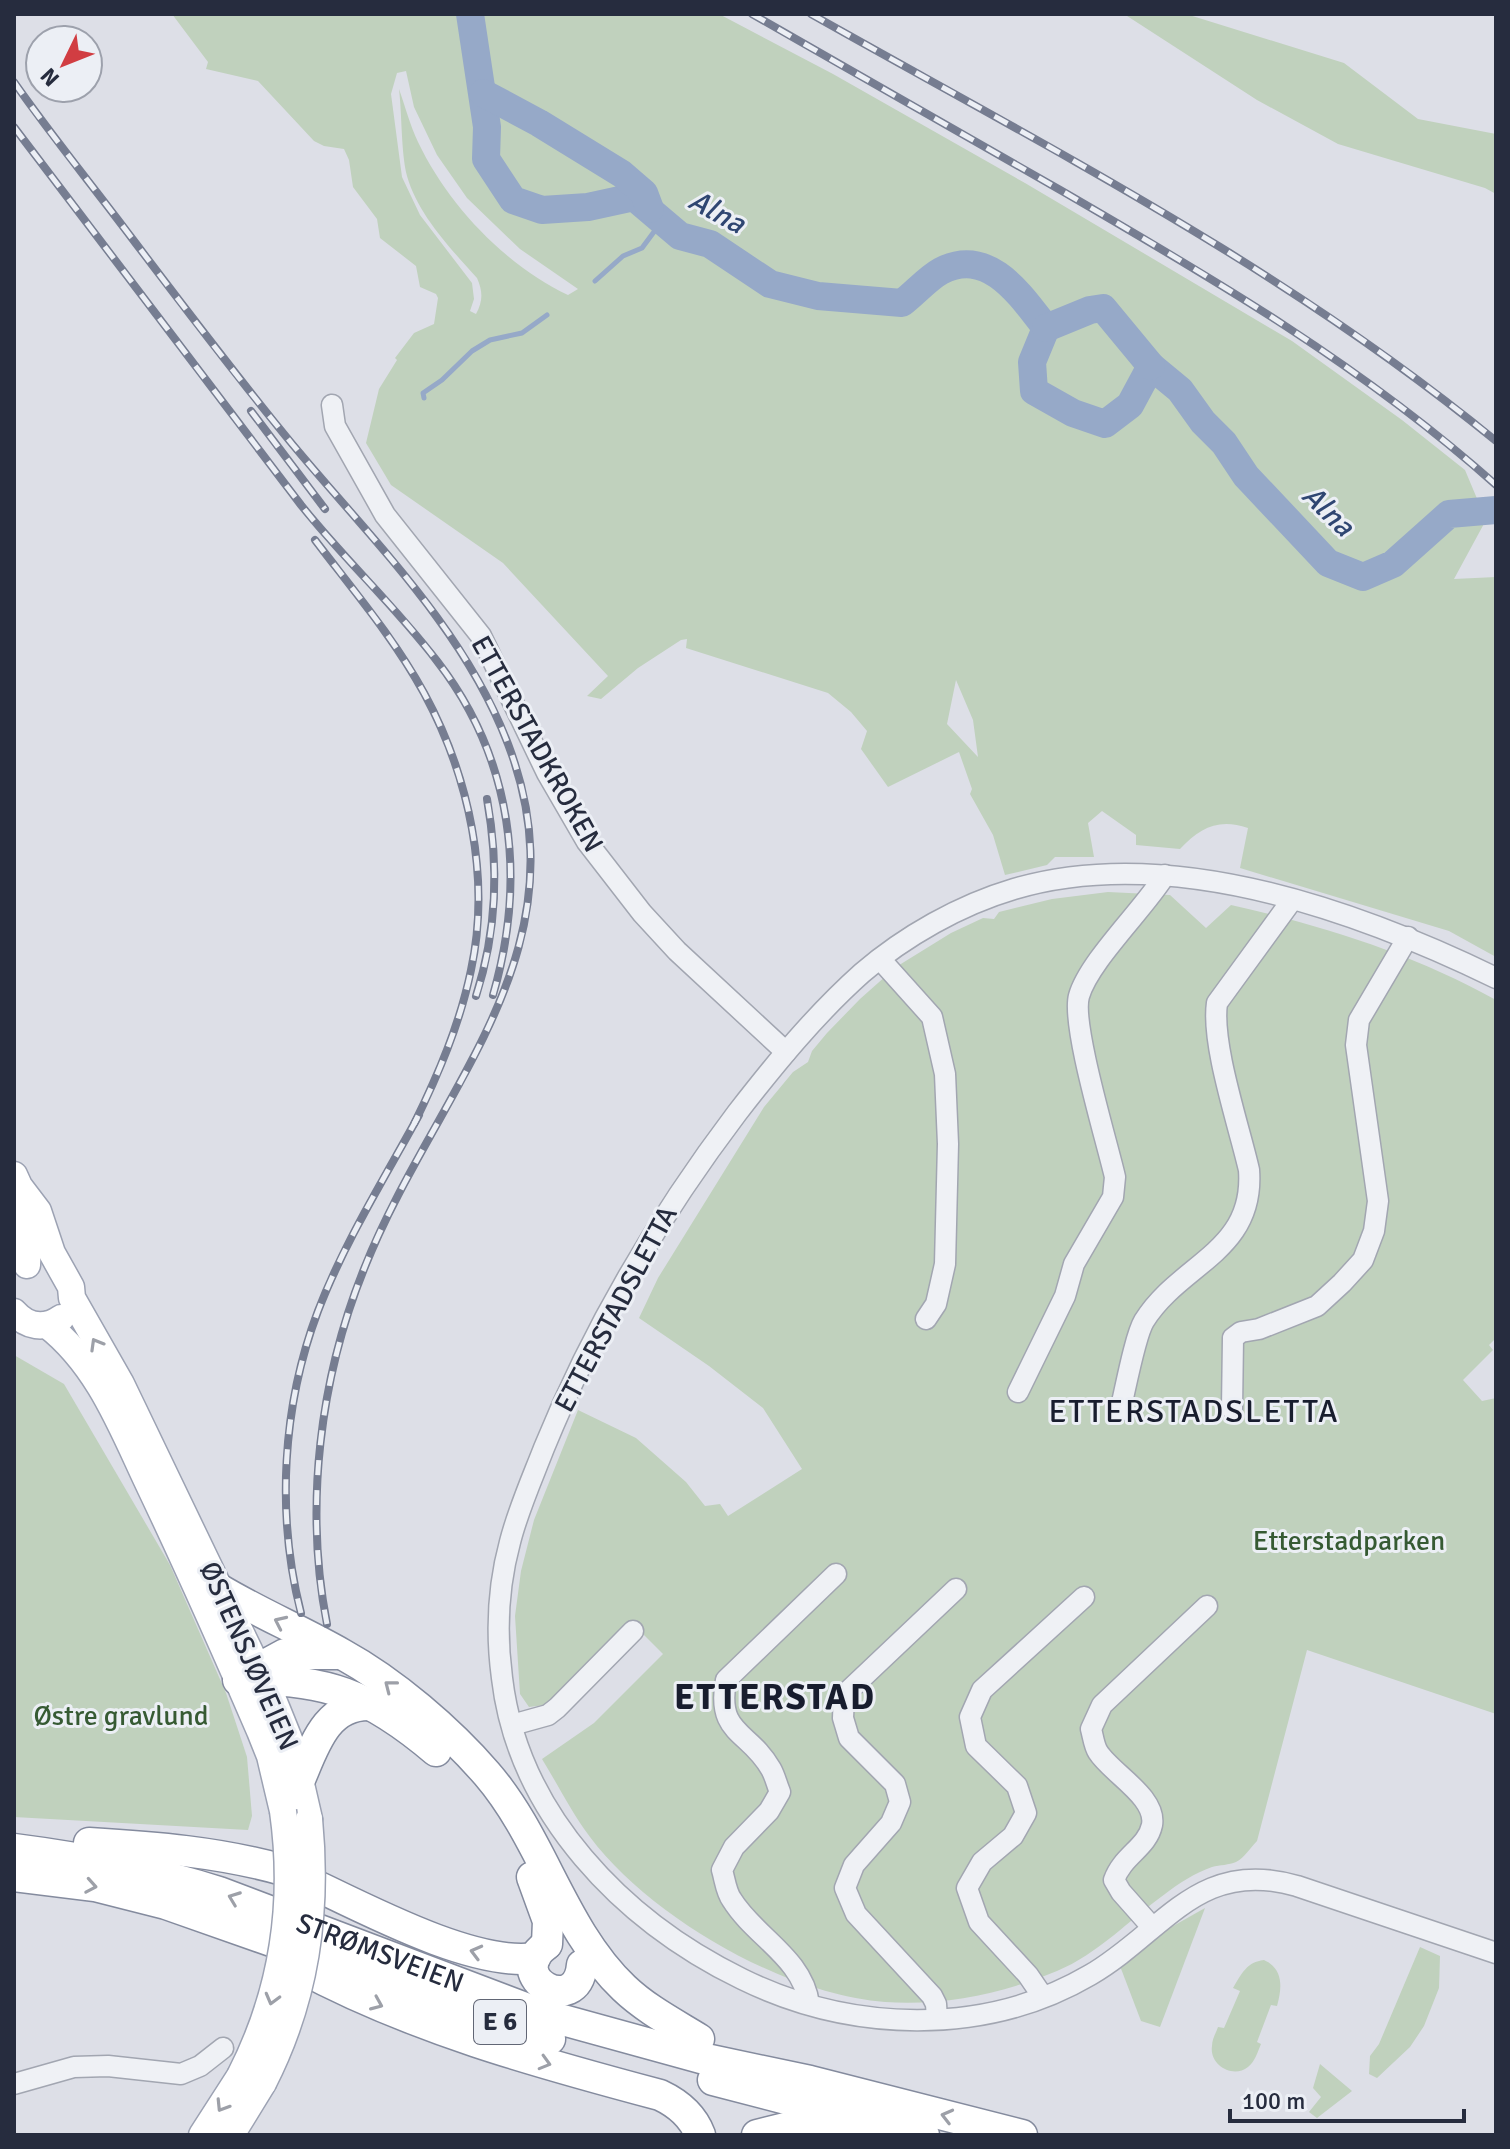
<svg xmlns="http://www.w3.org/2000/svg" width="1510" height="2149" font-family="Signika,sans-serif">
  <rect width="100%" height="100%" fill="#dddfe7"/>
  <g fill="#c0d1bd" fill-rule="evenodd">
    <path d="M 172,14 L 719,14 L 833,74 L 1025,183 L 1292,341 L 1402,420 L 1465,470 L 1486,520 L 1454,579 L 1496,577 L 1496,957 L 1449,931 L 1240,868 L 1248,828 C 1218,818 1200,828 1180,849 L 1136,845 L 1136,835 L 1102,811 L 1088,823 L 1094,857 L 1055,857 L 1047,865 L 1005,875 L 993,835 L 970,794 L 972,789 L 959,752 L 888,787 L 861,749 L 867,731 L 851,712 L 828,693 L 686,648 L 687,639 L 681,640 L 638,668 L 601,699 L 587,696 L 608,676 L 503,563 L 391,485 L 366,443 L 379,389 L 397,360 L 395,358 L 414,333 L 434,324 L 438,298 L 436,294 L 420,287 L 416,266 L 380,238 L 377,219 L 353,187 L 349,160 L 344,149 L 324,146 L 314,141 L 258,81 L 206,69 L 208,62 ZM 406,71 L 414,107 L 437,155 L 467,198 L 520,249 L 578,289 L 568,295 C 505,265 448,205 418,142 C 410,125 405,106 399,89 C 402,114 401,153 407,176 C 418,215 451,249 477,278 C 483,292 483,301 476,314 L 470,311 L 474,299 L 472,283 L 420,215 L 402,177 L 391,94 L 397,73 ZM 956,680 L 973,720 L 978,757 L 947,724 Z"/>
    <polygon points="1124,14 1186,14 1344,63 1418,119 1496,134 1496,194 1485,188 1338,144 1257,100"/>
    <path d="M 1108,892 L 1170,895 L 1206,928 L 1231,905 C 1324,926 1413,954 1496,1000 L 1496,1338 L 1489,1345 L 1493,1350 L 1463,1380 L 1482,1401 L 1496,1398 L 1496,1714 L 1307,1650 L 1257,1841 C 1251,1847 1244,1858 1236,1862 C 1229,1865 1220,1865 1212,1867 C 1195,1873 1179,1883 1165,1894 C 1129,1920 1098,1954 1057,1971 C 1002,1994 944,2006 885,2002 C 785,1995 650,1917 590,1837 C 572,1813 558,1785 542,1759 L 594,1723 L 663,1654 L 634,1625 L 545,1705 L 529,1707 L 520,1694 L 515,1616 L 521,1571 L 534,1520 L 578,1410 L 636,1438 L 686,1482 L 705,1506 L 720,1504 L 728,1516 L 802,1469 L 763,1408 L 709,1366 L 639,1318 L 658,1278 L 764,1107 L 793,1072 L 808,1062 L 812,1051 L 827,1033 L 860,999 L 896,967 L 951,933 L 983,918 L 994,919 L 999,912 L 1052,899 Z"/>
    <polygon points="14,1355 64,1384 170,1565 226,1693 247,1757 252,1816 248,1830 14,1817"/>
    <polygon points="1205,1908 1160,2027 1141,2021 1120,1966 1159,1934"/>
    <polygon points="1420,1947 1440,1956 1439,1988 1424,2026 1410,2047 1377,2078 1369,2074 1370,2056 1379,2044"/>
    <path d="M 1264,1960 C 1284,1969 1282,1988 1277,2006 L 1271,2005 L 1257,2042 L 1261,2044 C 1258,2051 1255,2062 1248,2067 C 1233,2079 1209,2065 1212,2046 C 1212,2039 1216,2033 1218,2027 L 1224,2028 L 1240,1991 L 1233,1988 C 1242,1973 1247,1962 1264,1960 Z"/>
    <polygon points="1320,2064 1352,2091 1317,2118 1309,2112 1321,2097 1313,2088"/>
  </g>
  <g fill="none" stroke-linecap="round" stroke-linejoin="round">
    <g stroke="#96a9c8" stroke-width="5">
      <polyline points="595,281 623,256 642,248 662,221"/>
      <polyline points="424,398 423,393 442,380 472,351 490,340 522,333 547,315"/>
    </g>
    <g stroke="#96a9c8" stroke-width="28">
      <path d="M 470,14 L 487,127 L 486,159 L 513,200 L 542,210 L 588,207 L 634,197 L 680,236 L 710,244 L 770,284 L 818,296 L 902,303 C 915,293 928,278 941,271 C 989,246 1021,296 1046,328 L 1032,362 L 1034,391 L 1073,413 L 1105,424 L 1130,405 L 1151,366 L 1180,390 L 1203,422 L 1224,443 L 1246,476 L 1328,563 L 1363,577 L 1393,564 L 1449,514 L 1496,510"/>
      <polyline points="483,93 539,123 622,174 644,193 650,209"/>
      <polyline points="1046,328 1090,310 1103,308 1151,366"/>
    </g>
    <defs>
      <g id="minor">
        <polyline points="332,405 335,426 385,515 481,636 547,773 587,842 642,913 677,951 786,1052"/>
        <polyline points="880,959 932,1017 945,1074 948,1144 945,1264 936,1304 926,1319"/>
        <path d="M 1496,978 C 1356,910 1170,843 1014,889 C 960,905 905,936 862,973 C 815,1015 775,1064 737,1113 C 659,1216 593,1328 544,1448 C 532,1479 518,1510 510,1542 C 498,1586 496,1633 502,1678 C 518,1814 623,1921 742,1979 C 850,2032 984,2037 1090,1975 C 1164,1932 1198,1857 1297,1886 L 1496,1953"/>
        <path d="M 1018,1392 L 1065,1296 L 1074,1264 L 1113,1197 L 1115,1177 C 1107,1142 1071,1024 1079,996 C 1089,961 1144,909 1165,875"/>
        <polyline points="1232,1409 1233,1338 1241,1332 1259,1329 1317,1306 1342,1283 1363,1260 1374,1231 1378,1201 1356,1045 1359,1020 1408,937"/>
        <path d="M 1120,1411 C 1125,1391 1135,1336 1144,1321 C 1180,1263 1255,1252 1249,1170 C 1239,1126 1211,1044 1217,1003 L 1292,900"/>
        <polyline points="512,1725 548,1715 557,1708 633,1631"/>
        <path d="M 1152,1927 L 1121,1892 L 1114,1880 C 1123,1855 1147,1848 1152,1825 C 1157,1797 1111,1773 1098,1752 C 1094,1746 1093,1736 1091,1729 L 1102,1705 L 1207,1606"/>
        <polyline points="1043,1997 1028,1975 979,1922 967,1888 982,1862 1013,1836 1026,1813 1017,1786 976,1746 970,1717 982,1690 1084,1597"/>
        <path d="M 809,2004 C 803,1958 755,1937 732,1900 C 726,1892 725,1880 722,1870 L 734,1847 L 769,1811 L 780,1792 C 777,1785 775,1776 771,1769 C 749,1730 716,1735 726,1680 L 836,1574"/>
        <polyline points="937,2019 936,2004 932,1996 856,1914 845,1888 854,1865 891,1823 900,1802 895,1784 849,1738 843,1718 844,1695 956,1589"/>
        <polyline points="14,2084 74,2067 108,2066 181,2074 200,2066 223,2048"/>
      </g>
      <g id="major">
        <polyline points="14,1175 19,1186 38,1211 52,1253 71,1287 72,1298 121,1384 274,1702 293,1749 309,1819"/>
        <path d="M 20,1194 C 22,1219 29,1240 27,1265"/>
        <path d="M 14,1312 C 27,1327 44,1330 61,1318"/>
        <path d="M 47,1325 C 100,1366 123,1431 151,1489 C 189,1569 225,1650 260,1731 L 270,1756 L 283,1811"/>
        <polyline points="202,2135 240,2076"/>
        <polyline points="231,2135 263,2083"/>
      </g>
      <g id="highway">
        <path d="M 219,1589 C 259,1613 302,1631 342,1654 C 393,1682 449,1730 487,1774 C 543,1839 562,1929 624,1988 C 646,2009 673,2023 699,2039"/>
        <polyline points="239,1679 285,1654 337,1654"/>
        <path d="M 238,1680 C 325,1677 370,1695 436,1751"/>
        <path d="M 301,1777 C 315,1743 328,1703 371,1705"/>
        <path d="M 89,1843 C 155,1847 219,1852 283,1870 C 346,1898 468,1968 535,1958"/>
        <path id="s1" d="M 14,1849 C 84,1858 152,1871 219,1892 L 541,2014 L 701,2058 L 810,2081 L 1022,2135"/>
        <polyline points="14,1876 95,1886 166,1904 550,2039"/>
        <polyline points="532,1877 548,1921 547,1944"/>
        <path d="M 546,1945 C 503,1977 577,2019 582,1965"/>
        <path d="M 299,1967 C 412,2028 536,2062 660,2095 C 677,2103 693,2116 700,2135"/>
        <polyline points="713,2080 924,2135"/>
        <polyline points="757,2135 789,2127 846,2125"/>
      </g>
    </defs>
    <use href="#minor" stroke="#a2a6b1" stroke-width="23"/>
    <use href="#major" stroke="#9ca2b3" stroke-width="29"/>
    <use href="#highway" stroke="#848b9e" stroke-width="33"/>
    <use href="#minor" stroke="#eff1f5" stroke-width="20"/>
    <use href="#major" stroke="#fff" stroke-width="26"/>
    <use href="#highway" stroke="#fff" stroke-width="30"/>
    <defs>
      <g id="rail">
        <path d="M 752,14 C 855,73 959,132 1062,191 C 1214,279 1364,367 1496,485"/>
        <path d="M 811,14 C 1045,146 1287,269 1496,441"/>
        <path d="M 14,82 C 51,135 92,185 131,237 C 184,307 237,377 293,445 C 372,540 464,628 508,744 C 588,954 435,1089 364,1269 C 320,1378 304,1507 327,1624"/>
        <path d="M 14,127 L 301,505 C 344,559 395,606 437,661 C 513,759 527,878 493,995"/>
        <polyline points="251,411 325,509"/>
        <path d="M 315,540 C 353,590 394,638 424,693 C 469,776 491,878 471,970 C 460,1024 438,1075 414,1124"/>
        <path d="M 476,996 C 497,930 499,867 487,799"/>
        <path d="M 301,1613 C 276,1515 282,1406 318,1311 C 344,1243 384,1179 419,1115"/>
      </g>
    </defs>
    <use href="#rail" stroke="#767d91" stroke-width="8"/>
    <use href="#rail" stroke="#eceff5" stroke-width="5" stroke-dasharray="15" stroke-linecap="butt"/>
    <defs>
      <g id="major-bridge">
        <path d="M 240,2076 C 283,1992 296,1903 283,1811"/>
        <path d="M 263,2083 C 306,1999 318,1913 309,1819"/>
      </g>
    </defs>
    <use href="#major-bridge" stroke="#9ca2b3" stroke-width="29" stroke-linecap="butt"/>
    <use href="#major-bridge" stroke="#fff" stroke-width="26"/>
  </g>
  <defs><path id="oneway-chevron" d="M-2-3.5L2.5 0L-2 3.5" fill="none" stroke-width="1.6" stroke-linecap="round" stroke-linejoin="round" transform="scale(2)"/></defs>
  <g stroke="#9da0a8">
    <use href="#oneway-chevron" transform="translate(96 1344) rotate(-120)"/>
    <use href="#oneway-chevron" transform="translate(280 1622) rotate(-155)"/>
    <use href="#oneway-chevron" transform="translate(390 1686) rotate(-142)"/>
    <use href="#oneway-chevron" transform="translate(91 1886) rotate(10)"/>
    <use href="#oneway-chevron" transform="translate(234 1898) rotate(-159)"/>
    <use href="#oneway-chevron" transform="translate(476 1952) rotate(-165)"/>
    <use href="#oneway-chevron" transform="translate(272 1999) rotate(105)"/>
    <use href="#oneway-chevron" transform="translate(377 2004) rotate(23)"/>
    <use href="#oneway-chevron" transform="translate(545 2063) rotate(16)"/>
    <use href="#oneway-chevron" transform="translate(222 2106) rotate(122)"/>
    <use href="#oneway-chevron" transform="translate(947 2116) rotate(-166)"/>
  </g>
  <g text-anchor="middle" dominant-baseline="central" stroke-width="6" stroke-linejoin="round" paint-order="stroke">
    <rect fill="#eceff5" stroke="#616675" stroke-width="2" x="474" y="2000" width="52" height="44" rx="6"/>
    <g font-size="26" font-weight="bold" fill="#262c3e">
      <text x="500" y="2022">E 6</text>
    </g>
    <g font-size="28" fill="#262c3e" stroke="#eceff5">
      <text transform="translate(537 744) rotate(61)">ETTERSTADKROKEN</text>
      <text transform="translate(616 1309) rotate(-62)">ETTERSTADSLETTA</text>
      <text transform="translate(249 1656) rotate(66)">ØSTENSJØVEIEN</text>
      <text stroke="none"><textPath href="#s1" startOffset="382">STRØMSVEIEN</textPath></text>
    </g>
    <g font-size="28" fill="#365a33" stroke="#eceff5">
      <text x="1349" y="1541">Etterstadparken</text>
      <text x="121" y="1716">Østre gravlund</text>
    </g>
    <g font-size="30" font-style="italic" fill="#2f4672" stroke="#eceff5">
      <text transform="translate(717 212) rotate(29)">Alna</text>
      <text transform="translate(1328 511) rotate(44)">Alna</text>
    </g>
    <g font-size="32" letter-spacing="2" fill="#181d2e" stroke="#eceff5">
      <text x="1194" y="1411">ETTERSTADSLETTA</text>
    </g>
    <g font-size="36" font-weight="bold" letter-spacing="2" fill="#181d2e" stroke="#eceff5">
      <text x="775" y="1697">ETTERSTAD</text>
    </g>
  </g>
  <rect width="1510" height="2149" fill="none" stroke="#262c3e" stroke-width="32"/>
  <g transform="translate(64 64) rotate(227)"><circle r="38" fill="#eceff5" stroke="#9da1ac" stroke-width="2"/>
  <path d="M0-6L14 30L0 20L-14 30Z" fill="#d13d42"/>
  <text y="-12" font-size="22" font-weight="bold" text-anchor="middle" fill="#262c3e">N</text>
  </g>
  <path d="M1230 2109v12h234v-12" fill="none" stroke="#262c3e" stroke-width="4"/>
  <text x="1242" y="2109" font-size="24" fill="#262c3e" stroke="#eceff5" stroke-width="6" paint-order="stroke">100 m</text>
</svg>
